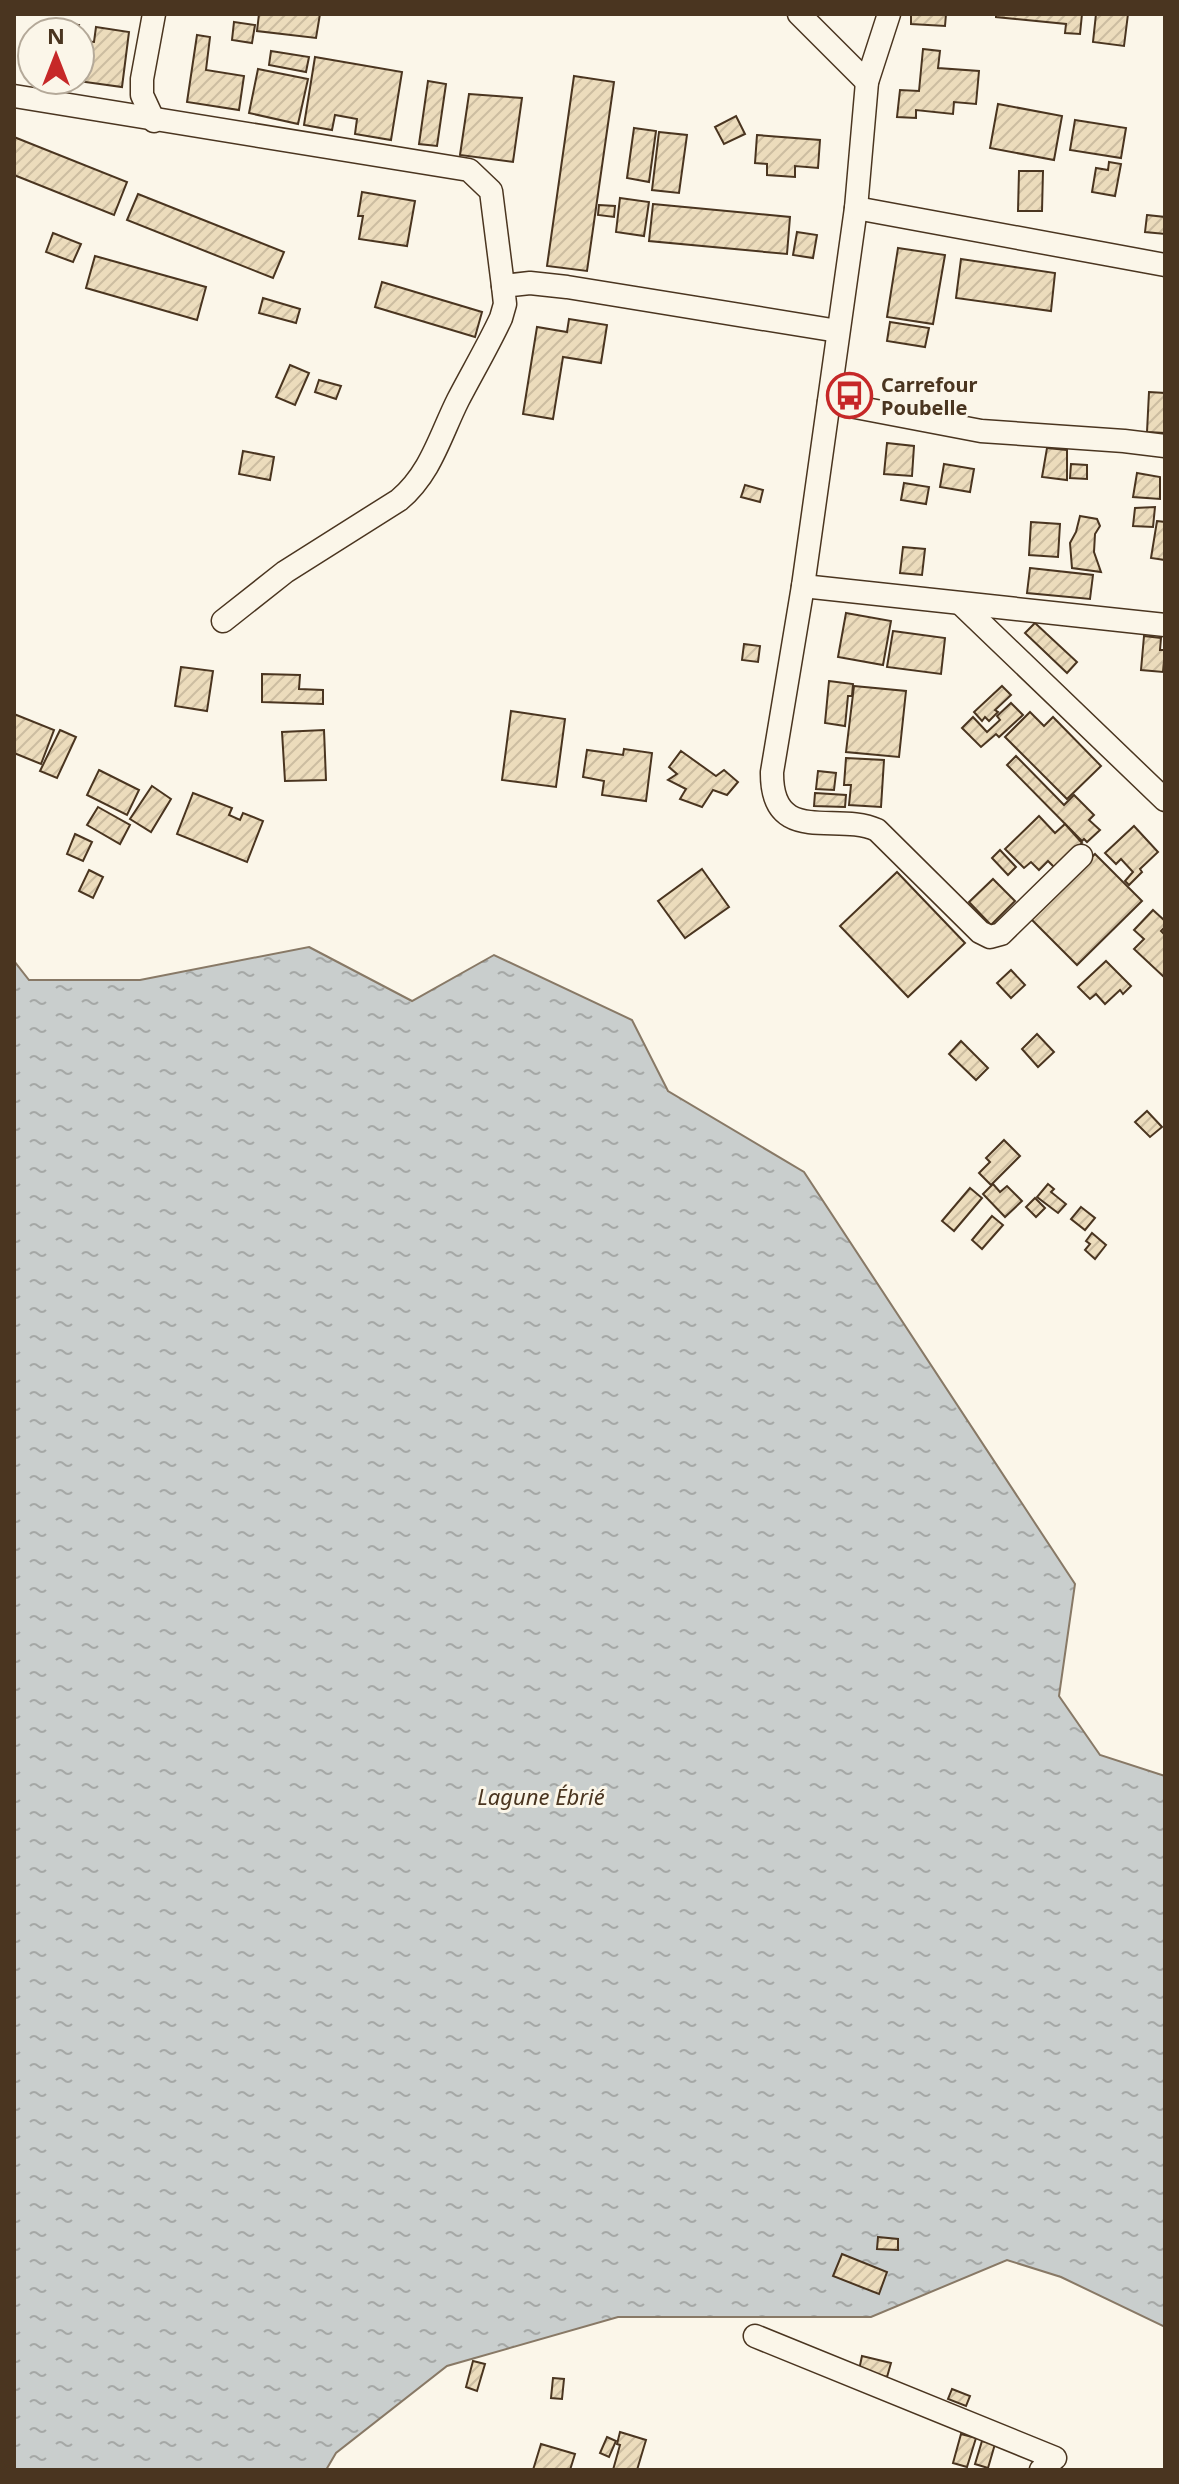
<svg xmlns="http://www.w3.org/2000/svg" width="1179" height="2484" font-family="'Noto Sans',sans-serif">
  <defs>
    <pattern id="water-ripples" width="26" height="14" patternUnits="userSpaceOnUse" patternTransform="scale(2)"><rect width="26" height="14" fill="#c9cecd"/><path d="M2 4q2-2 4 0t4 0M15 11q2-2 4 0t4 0" fill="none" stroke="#a5a8a6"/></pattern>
    <pattern id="building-hatch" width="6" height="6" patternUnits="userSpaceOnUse" patternTransform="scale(2)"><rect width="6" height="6" fill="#ecdcbc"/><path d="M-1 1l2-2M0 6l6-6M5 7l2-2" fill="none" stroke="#ccbda1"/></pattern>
  </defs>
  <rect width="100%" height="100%" fill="#fbf6e9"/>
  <polygon fill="url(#water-ripples)" stroke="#887966" stroke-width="2" points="309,947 412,1001 494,955 632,1020 668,1091 804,1172 1075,1584 1059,1696 1100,1755 1165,1776 1165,2327 1061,2277 1007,2260 871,2317 618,2317 447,2366 336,2453 326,2470 14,2470 14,961 29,980 140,980"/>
  <g fill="url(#building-hatch)" stroke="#4a3520" stroke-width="2">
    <polygon points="259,14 320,14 316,38 257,31"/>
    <polygon points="911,14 946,14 945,26 911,24"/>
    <polygon points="996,14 1082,14 1080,34 1065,33 1066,24 996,17"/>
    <polygon points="1096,14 1128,14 1124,46 1093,42"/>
    <polygon points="53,21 79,25 77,32 52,32"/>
    <polygon points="234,22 255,25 252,43 232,40"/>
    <polygon points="96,27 129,32 122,87 78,81 80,80 83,41 94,42"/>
    <polygon points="197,35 210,37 206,70 244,76 239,110 187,102"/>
    <polygon points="923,49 940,51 938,68 979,71 976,104 954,102 953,114 916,110 916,118 897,117 900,90 919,91"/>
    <polygon points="271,51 309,57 306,72 269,65"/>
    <polygon points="315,57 402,72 391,140 355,134 357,119 335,115 332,130 304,125"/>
    <polygon points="258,69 308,79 298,124 249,113"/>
    <polygon points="574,76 614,82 587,271 547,266"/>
    <polygon points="428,81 446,84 437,146 419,144"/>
    <polygon points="469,94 522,98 513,162 460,155"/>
    <polygon points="998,104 1062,116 1054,160 990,148"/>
    <polygon points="736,116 745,134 724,144 715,127"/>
    <polygon points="1075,120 1126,128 1121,158 1070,150"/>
    <polygon points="634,128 656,131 649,182 627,178"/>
    <polygon points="659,132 687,135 679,193 652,190"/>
    <polygon points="757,135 820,140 818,168 795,166 795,177 767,175 767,164 755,163"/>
    <polygon points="14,137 127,182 114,215 14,175"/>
    <polygon points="1109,162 1121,164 1115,196 1092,192 1096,168 1108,170"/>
    <polygon points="1019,171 1043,171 1042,211 1018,211"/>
    <polygon points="362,192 415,201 407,246 359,239 363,216 358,216"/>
    <polygon points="138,194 284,252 273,278 127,220"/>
    <polygon points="620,198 649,202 644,236 616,232"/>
    <polygon points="653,204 790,217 787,254 649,241"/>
    <polygon points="599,205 615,206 614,217 598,215"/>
    <polygon points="1147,215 1165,217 1165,234 1145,232"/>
    <polygon points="797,232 817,235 813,258 793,255"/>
    <polygon points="53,233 81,244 73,262 46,252"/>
    <polygon points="898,248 945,255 933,324 887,317"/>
    <polygon points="95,256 206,287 197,320 86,288"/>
    <polygon points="961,259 1055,273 1051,311 956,298"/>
    <polygon points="382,282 482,312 475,337 375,307"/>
    <polygon points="263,298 300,309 296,323 259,313"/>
    <polygon points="569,319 607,325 601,363 563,357 553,419 523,414 537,327 567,332"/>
    <polygon points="890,322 929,328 925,347 887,341"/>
    <polygon points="290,365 309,373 295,405 276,397"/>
    <polygon points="319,380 341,386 336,399 315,392"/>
    <polygon points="1149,392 1165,393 1165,433 1147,432"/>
    <polygon points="887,443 914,446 912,476 884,474"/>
    <polygon points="1047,448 1067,450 1067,480 1042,477"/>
    <polygon points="243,451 274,457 270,480 239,474"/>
    <polygon points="944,464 974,469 970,492 940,487"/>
    <polygon points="1071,464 1087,465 1087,479 1070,478"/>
    <polygon points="1137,473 1160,477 1160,499 1133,497"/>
    <polygon points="904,483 929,487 926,504 901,500"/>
    <polygon points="745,485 763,490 760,502 741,497"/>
    <polygon points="1155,507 1153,527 1133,526 1135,508"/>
    <polygon points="1080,516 1097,519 1100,526 1095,534 1094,552 1101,572 1072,568 1070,543 1076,532"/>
    <polygon points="1157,521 1165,522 1165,560 1151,558"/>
    <polygon points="1031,522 1060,524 1058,557 1029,555"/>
    <polygon points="903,547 925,549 922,575 900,573"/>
    <polygon points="1030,568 1093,575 1090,599 1027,593"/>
    <polygon points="846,613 891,621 883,665 838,657"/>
    <polygon points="1035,623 1077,662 1067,673 1025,633"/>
    <polygon points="893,631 945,638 941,674 887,667"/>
    <polygon points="1144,636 1161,638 1160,650 1165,650 1163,672 1141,670"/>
    <polygon points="744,644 760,646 758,662 742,660"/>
    <polygon points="181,667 213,671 207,711 175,706"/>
    <polygon points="262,674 300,675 299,689 323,690 323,704 262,702"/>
    <polygon points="829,681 853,684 852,696 848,696 845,726 825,723"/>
    <polygon points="854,686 906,691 899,757 846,752"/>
    <polygon points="1002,686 1011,695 995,710 998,712 989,721 985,717 982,721 974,712"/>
    <polygon points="1011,703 1023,715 999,737 996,734 981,747 962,728 973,717 987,732 1000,720 997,716"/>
    <polygon points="511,711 565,719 556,787 502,780"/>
    <polygon points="1030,712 1044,726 1053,717 1101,766 1067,799 1005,737"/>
    <polygon points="14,714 54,730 41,764 14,753"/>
    <polygon points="60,730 76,737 57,778 40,771"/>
    <polygon points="324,730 326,780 285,781 282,732"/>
    <polygon points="624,749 652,753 646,801 602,795 604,781 583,777 587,750 623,755"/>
    <polygon points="681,751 716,776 724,770 738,782 727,795 713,790 702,807 680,799 686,789 668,780 677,774 669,767"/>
    <polygon points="1016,756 1064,805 1074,795 1094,815 1089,820 1100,830 1087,842 1084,839 1082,841 1007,765"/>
    <polygon points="846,758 884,760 881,807 849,805 851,785 844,785"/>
    <polygon points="99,770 139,790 127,815 87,795"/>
    <polygon points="818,771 836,773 834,790 816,789"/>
    <polygon points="152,786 171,799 151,832 130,819"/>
    <polygon points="193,793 232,808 229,815 240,820 243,813 263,821 247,862 177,834"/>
    <polygon points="815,793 846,795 845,807 814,806"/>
    <polygon points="98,807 130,825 120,844 87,825"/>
    <polygon points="1039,816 1055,833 1065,824 1082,843 1055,868 1048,861 1039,870 1031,862 1024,868 1005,849"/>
    <polygon points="1134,826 1158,852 1140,869 1142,872 1129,885 1125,881 1133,872 1121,859 1116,864 1105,853"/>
    <polygon points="75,834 92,842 83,861 67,854"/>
    <polygon points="1000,850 1016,867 1008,875 992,858"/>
    <polygon points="1095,854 1142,901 1077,965 1030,918"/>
    <polygon points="702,869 729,907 685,938 658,901"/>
    <polygon points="89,870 103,877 93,898 79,891"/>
    <polygon points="897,872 965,943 908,997 840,926"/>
    <polygon points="993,879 1015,901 991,925 969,902"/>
    <polygon points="1153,910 1165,921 1165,927 1161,931 1165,935 1165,978 1134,949 1144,939 1134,930"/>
    <polygon points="1106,961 1131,986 1123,994 1120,990 1105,1004 1096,994 1090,999 1078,987"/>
    <polygon points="1011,970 1025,985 1011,998 997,983"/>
    <polygon points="1037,1034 1054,1052 1038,1067 1022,1049"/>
    <polygon points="961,1041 988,1068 976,1080 949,1054"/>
    <polygon points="1147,1111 1162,1127 1150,1137 1135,1122"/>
    <polygon points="1004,1140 1020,1156 991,1185 979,1173 990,1162 986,1158"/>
    <polygon points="993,1184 1000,1192 1007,1186 1022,1201 1005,1217 983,1194"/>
    <polygon points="1048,1184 1054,1189 1051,1192 1066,1204 1058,1213 1037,1197"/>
    <polygon points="970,1188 982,1198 954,1231 942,1221"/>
    <polygon points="1035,1198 1045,1208 1036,1217 1026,1207"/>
    <polygon points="1081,1207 1095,1218 1085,1230 1071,1219"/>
    <polygon points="992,1216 1003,1225 982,1249 972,1240"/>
    <polygon points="1092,1233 1106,1245 1095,1259 1085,1250 1090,1244 1086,1241"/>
    <polygon points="878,2237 898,2239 898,2250 877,2249"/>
    <polygon points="842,2254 887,2272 879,2294 833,2276"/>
    <polygon points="862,2356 891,2363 887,2377 859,2370"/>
    <polygon points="473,2361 485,2364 477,2391 466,2387"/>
    <polygon points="553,2378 564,2379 562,2399 551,2398"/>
    <polygon points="952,2389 970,2396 966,2406 948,2399"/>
    <polygon points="620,2432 646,2440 637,2470 613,2470 620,2445 617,2444"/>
    <polygon points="961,2434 976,2438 967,2467 953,2463"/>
    <polygon points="607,2437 616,2441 609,2457 600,2453"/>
    <polygon points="982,2441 995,2444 988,2468 975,2464"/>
    <polygon points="541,2444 575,2454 570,2470 533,2470"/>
  </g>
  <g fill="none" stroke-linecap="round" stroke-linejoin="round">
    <defs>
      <g id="minor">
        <polyline points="154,14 142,79 142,95 154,121"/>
        <polyline points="799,14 867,82"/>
        <path d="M 889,14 L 867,82 L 856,208 L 803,586 L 772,772 C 771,847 837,811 877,830 L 980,932 L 990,937 L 1001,934 L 1081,856"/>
        <polyline points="14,96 469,170 491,191 503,286"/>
        <polyline points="856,208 1165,265"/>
        <polyline points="829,402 981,431 1124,441 1165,446"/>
        <polyline points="803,586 1165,625"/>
        <polyline points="961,604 1165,800"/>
        <path d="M 223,621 L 285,572 L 399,500 C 431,473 440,436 458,400 C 472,373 488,346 501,318 L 505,304 L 503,286 L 530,283 L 567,287 L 838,331"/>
        <polyline points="755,2336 1055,2458 1041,2470"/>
      </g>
    </defs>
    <use href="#minor" stroke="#4a3520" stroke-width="25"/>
    <use href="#minor" stroke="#fbf6e9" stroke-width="22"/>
  </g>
  <defs>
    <symbol id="bus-ring" viewBox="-11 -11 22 22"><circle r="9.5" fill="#fbf6e9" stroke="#c62828" stroke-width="1.5"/><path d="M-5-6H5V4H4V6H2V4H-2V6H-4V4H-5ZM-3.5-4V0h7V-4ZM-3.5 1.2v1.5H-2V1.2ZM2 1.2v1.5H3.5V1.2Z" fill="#c62828"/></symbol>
  </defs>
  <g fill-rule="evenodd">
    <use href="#bus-ring" x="824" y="370" width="51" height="51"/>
  </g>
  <g text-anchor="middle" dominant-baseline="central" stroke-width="6" stroke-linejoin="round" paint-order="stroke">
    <g font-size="20" font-weight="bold" fill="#4a3520" stroke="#fbf6e9" text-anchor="start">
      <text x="881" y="384">Carrefour<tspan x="881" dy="23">Poubelle</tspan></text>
    </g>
    <g font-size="22" font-style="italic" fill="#4a3520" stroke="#fbf6e9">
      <text x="541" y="1796">Lagune Ébrié</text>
    </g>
  </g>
  <rect width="1179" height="2484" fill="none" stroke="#4a3520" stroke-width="32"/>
  <g transform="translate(56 56)"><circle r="38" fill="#fbf6e9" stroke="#b4a999" stroke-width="2"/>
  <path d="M0-6L14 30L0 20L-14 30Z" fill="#c62828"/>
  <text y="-12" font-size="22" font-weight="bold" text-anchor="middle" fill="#4a3520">N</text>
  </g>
</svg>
